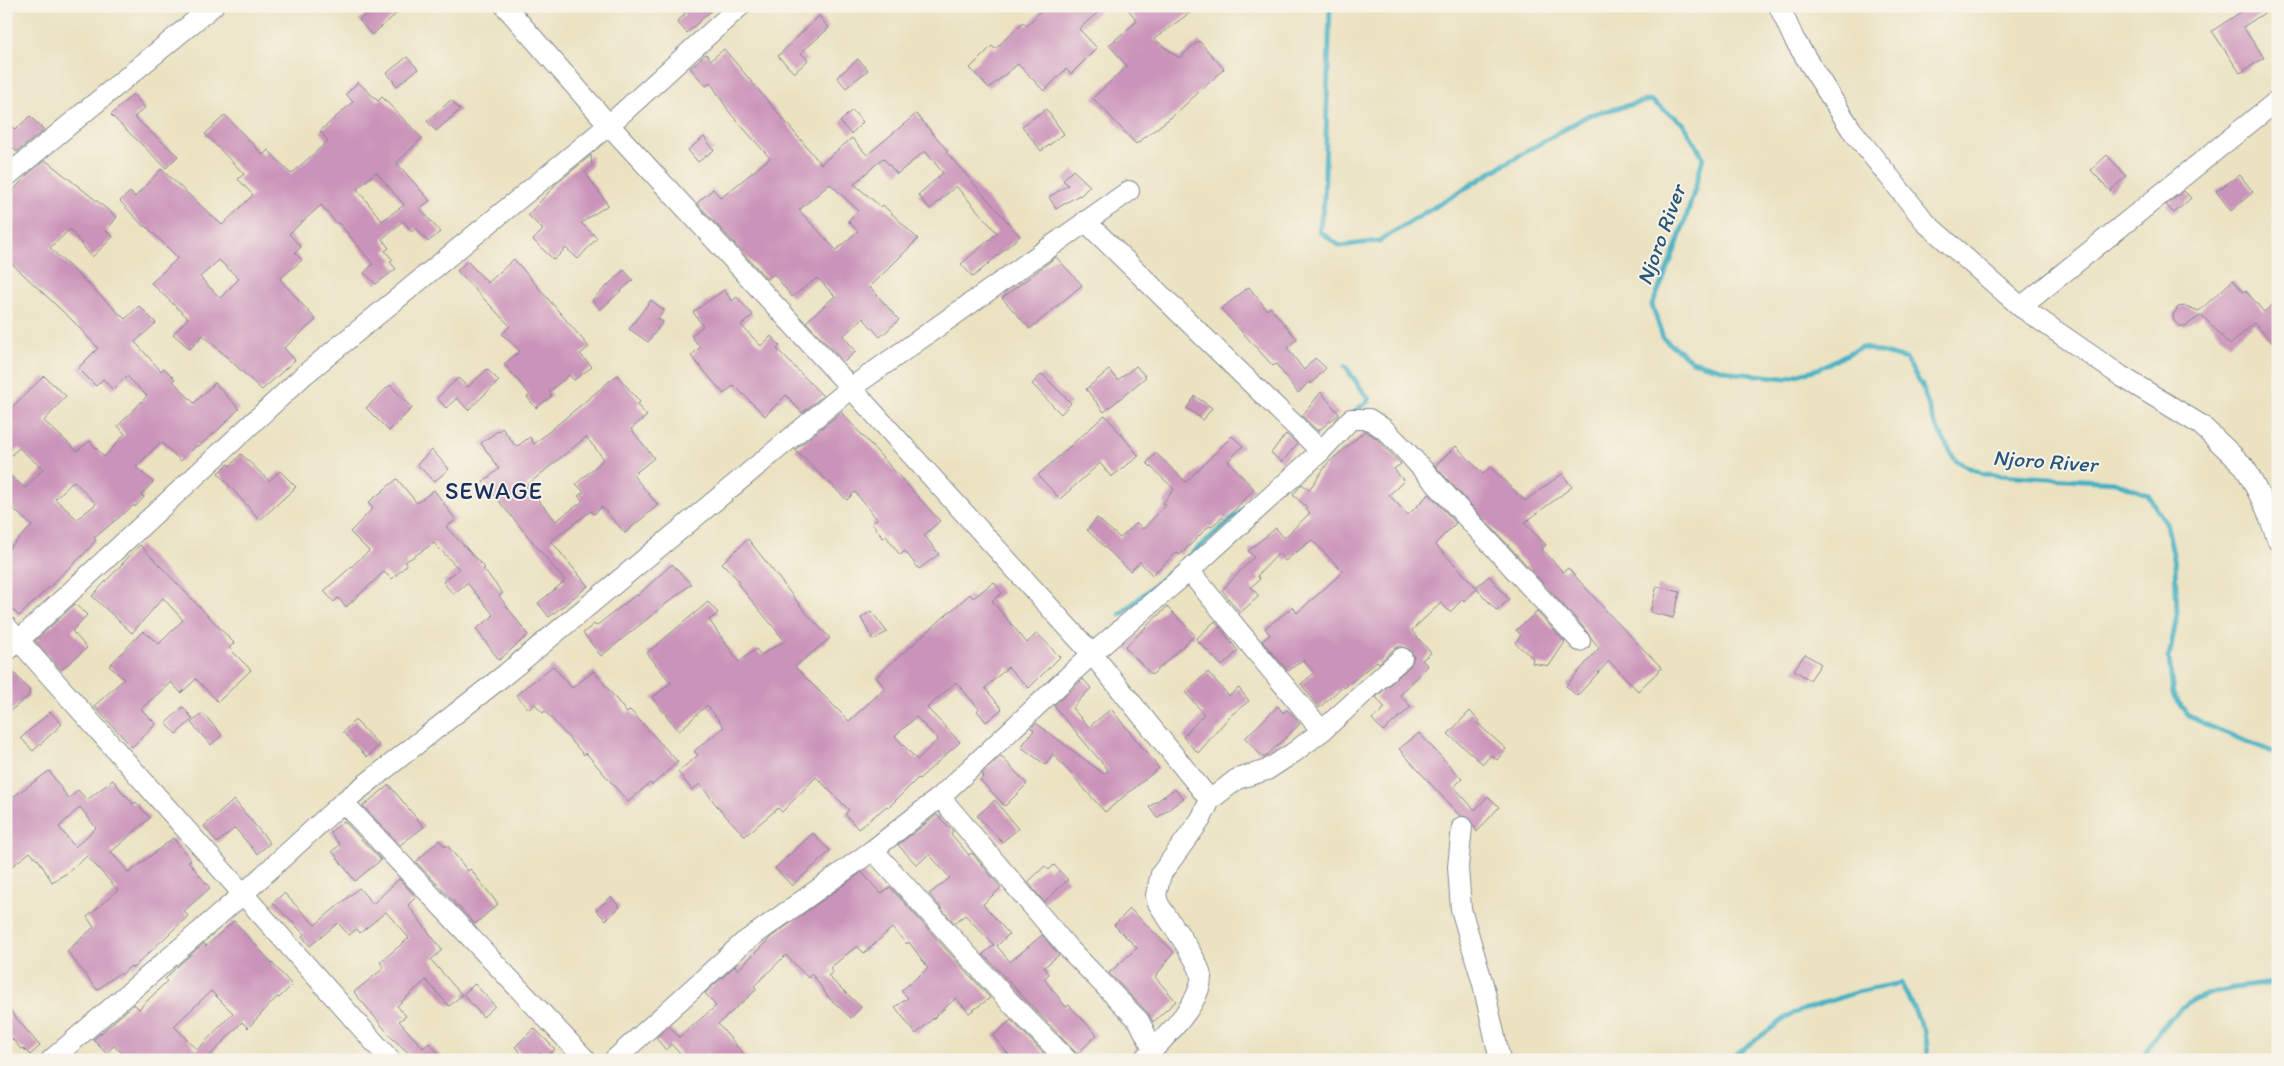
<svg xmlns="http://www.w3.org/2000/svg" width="2284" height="1066" font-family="Itim,sans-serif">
  <rect width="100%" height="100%" fill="#f7f3e8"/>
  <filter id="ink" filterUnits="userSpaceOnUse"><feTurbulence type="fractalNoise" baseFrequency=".02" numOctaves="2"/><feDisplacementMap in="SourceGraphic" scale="10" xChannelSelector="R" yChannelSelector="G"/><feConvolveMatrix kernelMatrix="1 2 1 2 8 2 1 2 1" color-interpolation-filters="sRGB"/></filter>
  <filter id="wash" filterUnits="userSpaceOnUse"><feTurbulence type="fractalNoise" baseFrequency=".0096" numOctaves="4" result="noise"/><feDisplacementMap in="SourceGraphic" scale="20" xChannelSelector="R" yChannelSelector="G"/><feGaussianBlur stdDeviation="1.12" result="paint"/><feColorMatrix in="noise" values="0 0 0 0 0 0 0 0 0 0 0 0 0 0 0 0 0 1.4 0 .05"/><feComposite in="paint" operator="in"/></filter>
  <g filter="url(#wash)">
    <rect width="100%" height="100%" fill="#ebe2c1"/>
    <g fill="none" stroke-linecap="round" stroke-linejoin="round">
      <g stroke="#44b0c3" stroke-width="5">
        <path d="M 1330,6 L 1324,202 L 1319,231 L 1340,246 L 1379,241 L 1500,167 L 1589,115 L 1650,100 L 1683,123 L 1703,157 C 1691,210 1674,256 1652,305 L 1663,338 L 1692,361 L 1736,373 L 1785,378 L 1818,369 L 1861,347 L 1906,359 L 1922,386 L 1934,423 L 1956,461 L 1983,474 L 2115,482 L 2148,495 L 2167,525 L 2175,564 L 2177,615 L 2169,658 L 2173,695 L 2187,714 L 2204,724 L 2278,754"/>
        <polyline points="1345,366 1369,400 1353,413"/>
        <polyline points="1120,615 1251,503"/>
        <polyline points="1728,1060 1791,1014 1857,992 1901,983 1925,1032 1929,1060"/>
        <path d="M 2143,1060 C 2154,1031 2179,1003 2209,994 C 2231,987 2255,986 2278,982"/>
      </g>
    </g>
    <g id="blocks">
      <g fill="#ca93b9" fill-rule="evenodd">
        <polygon points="375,6 405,6 372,35 359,20"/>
        <polygon points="678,6 716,6 687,33 677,22 685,14"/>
        <polygon points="1045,6 1105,6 1079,29 1097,48 1071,74 1066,69 1044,91 1018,64 989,88 970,68 992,46 995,49 1023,22 1027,26"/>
        <polygon points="1126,6 1199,6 1154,39 1179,58 1199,41 1224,69 1174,115 1136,144 1093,98 1127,66 1109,45 1137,21"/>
        <polygon points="2250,6 2275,6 2243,27 2264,58 2240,73 2212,31"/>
        <polygon points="819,16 829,28 801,53 808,60 794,73 778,56"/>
        <path d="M 724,49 L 821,164 L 852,138 L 867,155 L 916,114 L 948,151 L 946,152 L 1020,236 L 973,277 L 961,264 L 997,233 L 956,186 L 930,209 L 918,195 L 943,173 L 925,151 L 897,174 L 883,158 L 854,184 L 881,207 L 883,205 L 918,239 L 870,287 L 899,320 L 880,337 L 863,318 L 843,336 L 856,351 L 844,362 L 806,322 L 835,296 L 817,278 L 792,297 L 774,274 L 767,279 L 697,203 L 713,189 L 721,198 L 770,158 L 730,113 L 710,82 L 706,86 L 690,68 L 706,54 L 711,60 ZM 830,184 L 858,210 L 848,221 L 858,231 L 836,250 L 799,210 Z"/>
        <polygon points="407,57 418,69 397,86 387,73"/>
        <polygon points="858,59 868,70 846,88 837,77"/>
        <path d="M 358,82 L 378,101 L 382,97 L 422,138 L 397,163 L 430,201 L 420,208 L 440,232 L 428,242 L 416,228 L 412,232 L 403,221 L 382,239 L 389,248 L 385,251 L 393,260 L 390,262 L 396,269 L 376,284 L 364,273 L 373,264 L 339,223 L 337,224 L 321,205 L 289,234 L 301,247 L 295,253 L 302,260 L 280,279 L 316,320 L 284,348 L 295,360 L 262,390 L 203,335 L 190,349 L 173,334 L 188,318 L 151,283 L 178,258 L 146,226 L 144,227 L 120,201 L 130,192 L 135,197 L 161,169 L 222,225 L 253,195 L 238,179 L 244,174 L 205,134 L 225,115 L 263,155 L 268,150 L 291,174 L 328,141 L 320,131 L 353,102 L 346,94 ZM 376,172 L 404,205 L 382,221 L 357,189 ZM 219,260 L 239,279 L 220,298 L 200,277 Z"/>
        <polygon points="133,94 145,108 134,117 178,156 166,168 111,115"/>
        <polygon points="451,100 460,110 436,131 427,121"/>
        <polygon points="1046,109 1064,134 1041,151 1022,126"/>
        <polygon points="852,110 863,122 851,134 840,122"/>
        <polygon points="30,116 44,130 17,152 6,141 6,121 15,130"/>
        <polygon points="704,137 714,150 698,162 688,150"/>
        <polygon points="591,155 592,166 585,172 608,205 581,223 597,238 578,259 566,248 554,260 533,240 543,230 528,215 557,183"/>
        <polygon points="2107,155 2126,176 2110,191 2091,170"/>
        <path d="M 45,160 L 117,217 L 106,231 L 113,237 L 92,257 L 70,229 L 50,248 L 125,319 L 139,306 L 156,323 L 135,342 L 161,371 L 164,368 L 175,379 L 173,381 L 194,403 L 215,383 L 239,409 L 218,430 L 198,447 L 197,445 L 181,461 L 161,442 L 136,467 L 153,482 L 141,495 L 144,497 L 135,507 L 134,505 L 94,538 L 96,540 L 84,554 L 19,616 L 6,603 L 6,551 L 32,526 L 6,502 L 6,472 L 25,488 L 43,469 L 19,448 L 6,460 L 6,413 L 44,376 L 66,396 L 44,421 L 77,451 L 90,441 L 104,457 L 125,434 L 118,426 L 147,396 L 127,376 L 113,390 L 103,379 L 96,386 L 78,368 L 98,348 L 74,322 L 6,258 L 6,199 L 27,175 ZM 74,481 L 96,504 L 77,519 L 55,499 Z"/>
        <polygon points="1073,170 1090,186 1080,196 1079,195 1056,209 1049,197 1068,185 1063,180"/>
        <polygon points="2240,175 2253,192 2231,211 2216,191"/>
        <polygon points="2184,191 2191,198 2174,213 2166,205"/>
        <polygon points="1056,257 1082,285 1030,329 1002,298"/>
        <polygon points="514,259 589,347 580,354 592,367 574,380 569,375 549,392 552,396 536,408 527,397 530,395 504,364 520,351 502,334 510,326 457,271 467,261 488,283"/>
        <polygon points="624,270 633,280 600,310 592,300"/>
        <polygon points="2233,280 2243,292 2245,290 2264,312 2278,300 2278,349 2254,323 2230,345 2202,315 2185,326 2179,326 2174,321 2173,315 2178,307 2186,306 2199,311"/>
        <polygon points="1249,287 1267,310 1270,307 1297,339 1287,348 1304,370 1315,358 1326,368 1311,384 1309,382 1298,393 1276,364 1273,366 1221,309"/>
        <polygon points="724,290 732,301 737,297 753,315 741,325 761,346 771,336 780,346 777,349 823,396 802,413 786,395 765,416 734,385 724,394 691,356 700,347 691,336 703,326 693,312"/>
        <polygon points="651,300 664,310 658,319 663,322 648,342 629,329"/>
        <polygon points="1136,366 1146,377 1104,412 1086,389 1109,370 1118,380"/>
        <polygon points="487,369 499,381 468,410 457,398 446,408 437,398 458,378 468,387"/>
        <polygon points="1042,374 1071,403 1061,414 1032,384"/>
        <path d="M 617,375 L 640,402 L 637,405 L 647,416 L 631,429 L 654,458 L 633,475 L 658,505 L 625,533 L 602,507 L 594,514 L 591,511 L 551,541 L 588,586 L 549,617 L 538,603 L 565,581 L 483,482 L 499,469 L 481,443 L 502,428 L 516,447 L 530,437 L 534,444 ZM 586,437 L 604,459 L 576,484 L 584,492 L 578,496 L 583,501 L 556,521 L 526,486 Z"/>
        <polygon points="390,385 412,408 389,431 366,408"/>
        <polygon points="1321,392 1339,414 1318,431 1302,416"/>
        <polygon points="1195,396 1212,408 1203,420 1187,408"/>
        <polygon points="841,412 940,521 924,535 939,554 919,569 905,551 900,555 886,536 883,538 872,523 877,519 855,492 847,500 795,450"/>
        <polygon points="1105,415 1139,456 1111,477 1100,463 1060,499 1038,475"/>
        <polygon points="1365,431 1376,438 1401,464 1394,469 1404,481 1389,495 1408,515 1429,494 1456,523 1435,544 1476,587 1489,576 1509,599 1497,611 1477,589 1464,601 1463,599 1450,612 1441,603 1413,629 1412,631 1431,653 1422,660 1428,666 1400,695 1411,707 1383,731 1372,719 1385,708 1376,697 1410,666 1414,656 1410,650 1400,646 1394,649 1379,663 1377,661 1344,688 1343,686 1319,708 1301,684 1314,673 1303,660 1288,671 1262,641 1270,635 1265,628 1293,607 1297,613 1343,572 1312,540 1285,561 1279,553 1257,576 1260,579 1251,587 1259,596 1240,613 1222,590 1254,557 1248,551 1276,528 1284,538 1310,513 1305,509 1307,507 1293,495 1302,484 1309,490 1328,463"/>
        <polygon points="1286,434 1297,444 1282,462 1271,453"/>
        <polygon points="1232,436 1243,446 1228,461 1254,489 1225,520 1222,517 1211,527 1209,526 1180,555 1177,552 1152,575 1140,562 1130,571 1087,530 1097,518 1120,538 1137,523 1143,529 1166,505 1163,503 1174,489 1147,463 1156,453 1186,482"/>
        <polygon points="1456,446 1483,474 1490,467 1525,501 1562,474 1572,487 1524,523 1546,545 1542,549 1563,572 1568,568 1610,615 1662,668 1638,691 1609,661 1577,696 1566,686 1599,648 1580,623 1435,466"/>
        <polygon points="432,450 449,469 434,482 417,464"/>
        <polygon points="241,454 269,481 280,471 296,487 260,520 218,473 228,464 230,466"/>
        <polygon points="397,479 417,503 434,490 456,520 446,527 485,568 483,569 503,593 499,596 528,635 499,660 476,629 492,617 493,614 467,583 453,594 443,582 459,569 434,543 405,562 407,565 392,579 384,572 346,607 338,598 334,602 324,591 369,551 350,532 373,508 368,503"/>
        <path d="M 748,539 L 807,614 L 830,638 L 795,667 L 849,721 L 885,688 L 876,677 L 970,594 L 973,598 L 994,582 L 1002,593 L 992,601 L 1027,643 L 1037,633 L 1060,657 L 1029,688 L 1008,667 L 985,688 L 1002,709 L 986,722 L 977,711 L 979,709 L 956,682 L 927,708 L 960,742 L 919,779 L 918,778 L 889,807 L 887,806 L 858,829 L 845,814 L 849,810 L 816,777 L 782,812 L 778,808 L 745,836 L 721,811 L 700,784 L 692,790 L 678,772 L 698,755 L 694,751 L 724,727 L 707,705 L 679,731 L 652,698 L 671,683 L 647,653 L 708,602 L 718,613 L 709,620 L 739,662 L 756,649 L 761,655 L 785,641 L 738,584 L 740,582 L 722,563 ZM 916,717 L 938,739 L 917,760 L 895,736 Z"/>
        <polygon points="140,545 234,643 229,648 251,670 218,702 196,679 181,693 171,682 141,709 156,724 132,747 94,706 124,679 109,666 143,631 159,644 183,620 163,598 132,633 92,596"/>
        <polygon points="672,564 691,584 601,656 583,633 594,624 596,626 636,595 637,596"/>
        <polygon points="1657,586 1680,592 1673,618 1650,612"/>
        <polygon points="75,604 87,615 72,631 87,648 61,670 35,641"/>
        <polygon points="1167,607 1195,635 1152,675 1125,647"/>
        <polygon points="871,611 887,632 873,640 861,618"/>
        <polygon points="1537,612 1565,642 1549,666 1532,663 1533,658 1515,643 1521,635 1516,630"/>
        <polygon points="1215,621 1238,651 1222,666 1196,639"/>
        <polygon points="1805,654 1821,664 1810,680 1794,670"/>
        <polygon points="6,664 29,690 29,696 6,714"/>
        <polygon points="553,666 572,688 594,671 627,713 630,710 678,762 652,785 650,783 628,802 586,753 584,755 545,711 543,713 535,704 529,709 516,695"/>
        <polygon points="1208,672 1229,696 1239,688 1249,701 1230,716 1198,753 1183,737 1204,714 1185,692"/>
        <polygon points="1083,679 1091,688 1072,708 1089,727 1111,709 1159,768 1105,812 1053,754 1046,765 1021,747 1034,730 1031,728 1036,723 1104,774 1108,770 1054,706"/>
        <polygon points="1278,706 1283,713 1287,710 1291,713 1300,724 1264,758 1245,738"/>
        <polygon points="183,707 193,719 176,734 166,723"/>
        <polygon points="1470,711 1479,721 1477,723 1506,749 1497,760 1491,755 1483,764 1448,734"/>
        <polygon points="50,712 62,724 33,751 21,738"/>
        <polygon points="203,713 222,735 211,745 191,723"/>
        <polygon points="355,720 379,745 367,757 343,732"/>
        <polygon points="1419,733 1462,779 1454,787 1475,810 1488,796 1499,807 1477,832 1469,818 1460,816 1399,749"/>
        <polygon points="1001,756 1027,784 1005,806 980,780 984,776 982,774"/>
        <path d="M 49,771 L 69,799 L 78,790 L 87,800 L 113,780 L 125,796 L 126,795 L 133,804 L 136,802 L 150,818 L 111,852 L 129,873 L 173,838 L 191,860 L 188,861 L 210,888 L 184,911 L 188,916 L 133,968 L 131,966 L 121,975 L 119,973 L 97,990 L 67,951 L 94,927 L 87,917 L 118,890 L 87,856 L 67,873 L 52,882 L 38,859 L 37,860 L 30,852 L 6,871 L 6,802 ZM 80,807 L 96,828 L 75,847 L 59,827 Z"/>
        <polygon points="389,785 424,827 400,845 363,806"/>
        <polygon points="1174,789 1184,798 1157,818 1149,807"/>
        <polygon points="234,800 270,843 257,854 235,828 217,843 204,826"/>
        <polygon points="995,800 1018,829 1002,842 977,816"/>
        <polygon points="937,815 953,831 951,834 969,855 972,853 1001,888 983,904 1009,934 997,946 1010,962 1042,935 1059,955 1044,967 1049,974 1044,979 1066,1007 1069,1005 1097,1035 1077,1054 983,954 994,945 965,915 954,923 929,894 950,878 929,854 917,865 898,845"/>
        <polygon points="344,821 381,860 355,881 332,851 340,845 330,832"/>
        <polygon points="813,833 830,851 792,886 775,868"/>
        <polygon points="439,840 445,847 447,845 468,871 470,869 498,904 475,924 416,862"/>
        <polygon points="1054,865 1068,880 1044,902 1028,882 1045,866 1049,870"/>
        <polygon points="862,872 881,894 890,887 990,998 969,1013 956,998 916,1034 895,1007 908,998 901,991 928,968 909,942 907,944 892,928 864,953 857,946 830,968 833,972 828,976 861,1007 851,1018 829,998 812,974 808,978 786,955 754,986 757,989 718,1024 749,1060 712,1060 707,1053 700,1060 686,1060 671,1044 666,1050 656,1038 669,1026 679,1037 678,1038 716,1006 705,993 735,966 738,970 771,937"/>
        <polygon points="399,879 416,897 408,905 442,950 431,960 462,995 449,1006 426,980 397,1006 406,1016 399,1021 423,1048 429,1043 444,1060 410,1060 413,1057 392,1038 354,992 384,968 380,962 409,938 386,912 360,933 357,929 349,935 338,923 310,946 302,936 304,934 273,903 284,893 315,925 359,888 373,904"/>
        <polygon points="611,897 620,907 606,920 596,910"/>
        <polygon points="1130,909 1174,952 1155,977 1176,1001 1153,1022 1148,1013 1109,973 1137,948 1114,925"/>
        <path d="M 234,921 L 292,985 L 279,998 L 277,997 L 248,1028 L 242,1022 L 206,1060 L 130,1060 L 114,1046 L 106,1053 L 93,1040 L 134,1004 L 139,1009 L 167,981 L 165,979 L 178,966 L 204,943 L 206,946 ZM 211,991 L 233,1013 L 197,1050 L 174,1026 Z"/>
        <polygon points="475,984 495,1006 483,1017 463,994"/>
        <polygon points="6,1006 40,1046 30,1055 23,1048 21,1049 6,1032"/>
        <polygon points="1011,1020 1050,1060 1013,1060 993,1036"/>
        <polygon points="534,1028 555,1049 545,1058 540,1053 534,1060 528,1060 515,1047"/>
      </g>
    </g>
  </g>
  <g filter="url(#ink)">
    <use href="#blocks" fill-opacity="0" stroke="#838890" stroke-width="1"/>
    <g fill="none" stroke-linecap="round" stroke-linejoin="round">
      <defs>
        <g id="minor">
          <polyline points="1779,6 1794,39 1851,129 1927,224 2021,307 2121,376 2201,425 2245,467 2266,508 2278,541"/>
          <polyline points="6,177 213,6"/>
          <polyline points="1129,191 851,388 1092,654 1210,800"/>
          <polyline points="1085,221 1321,451"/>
          <polyline points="2021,307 2278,100"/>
          <polyline points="1189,571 1322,731"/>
          <polyline points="6,626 390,1060"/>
          <polyline points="6,652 304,375 609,125 740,6"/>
          <polyline points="940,797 1069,949 1139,1021 1153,1049"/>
          <polyline points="343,802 586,1060"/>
          <polyline points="1462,827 1458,867 1461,909 1483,984 1500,1060"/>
          <polyline points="873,850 1009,1001 1067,1060"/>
          <polyline points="51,1060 243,894 343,802 507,673 851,388 609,125 505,6"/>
          <polyline points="614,1060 743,943 873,850 940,797 1092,654 1189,571 1321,451 1351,419 1369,419 1384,429 1404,449 1580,641"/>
          <path d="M 1143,1060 C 1161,1041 1202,1004 1201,976 C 1199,959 1168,920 1158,903 L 1156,895 L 1161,874 L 1201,819 L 1210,800 L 1237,779 L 1267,770 L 1293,753 L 1322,731 L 1402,658"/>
        </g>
      </defs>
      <use href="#minor" stroke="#838890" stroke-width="22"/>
      <use href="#minor" stroke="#fff" stroke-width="20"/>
    </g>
  </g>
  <g text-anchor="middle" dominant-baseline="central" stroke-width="4" stroke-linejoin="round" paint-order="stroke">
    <g font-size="22" font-style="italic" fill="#27567c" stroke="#f7f3e8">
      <text transform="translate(1661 235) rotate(-70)">Njoro River</text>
      <text transform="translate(2045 461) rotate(4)">Njoro River</text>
    </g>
    <g font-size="24" letter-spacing="1" fill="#1b2f5e" stroke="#f7f3e8">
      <text x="494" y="490">SEWAGE</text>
    </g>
  </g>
  <rect width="2284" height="1066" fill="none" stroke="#f7f3e8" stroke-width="25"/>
</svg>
